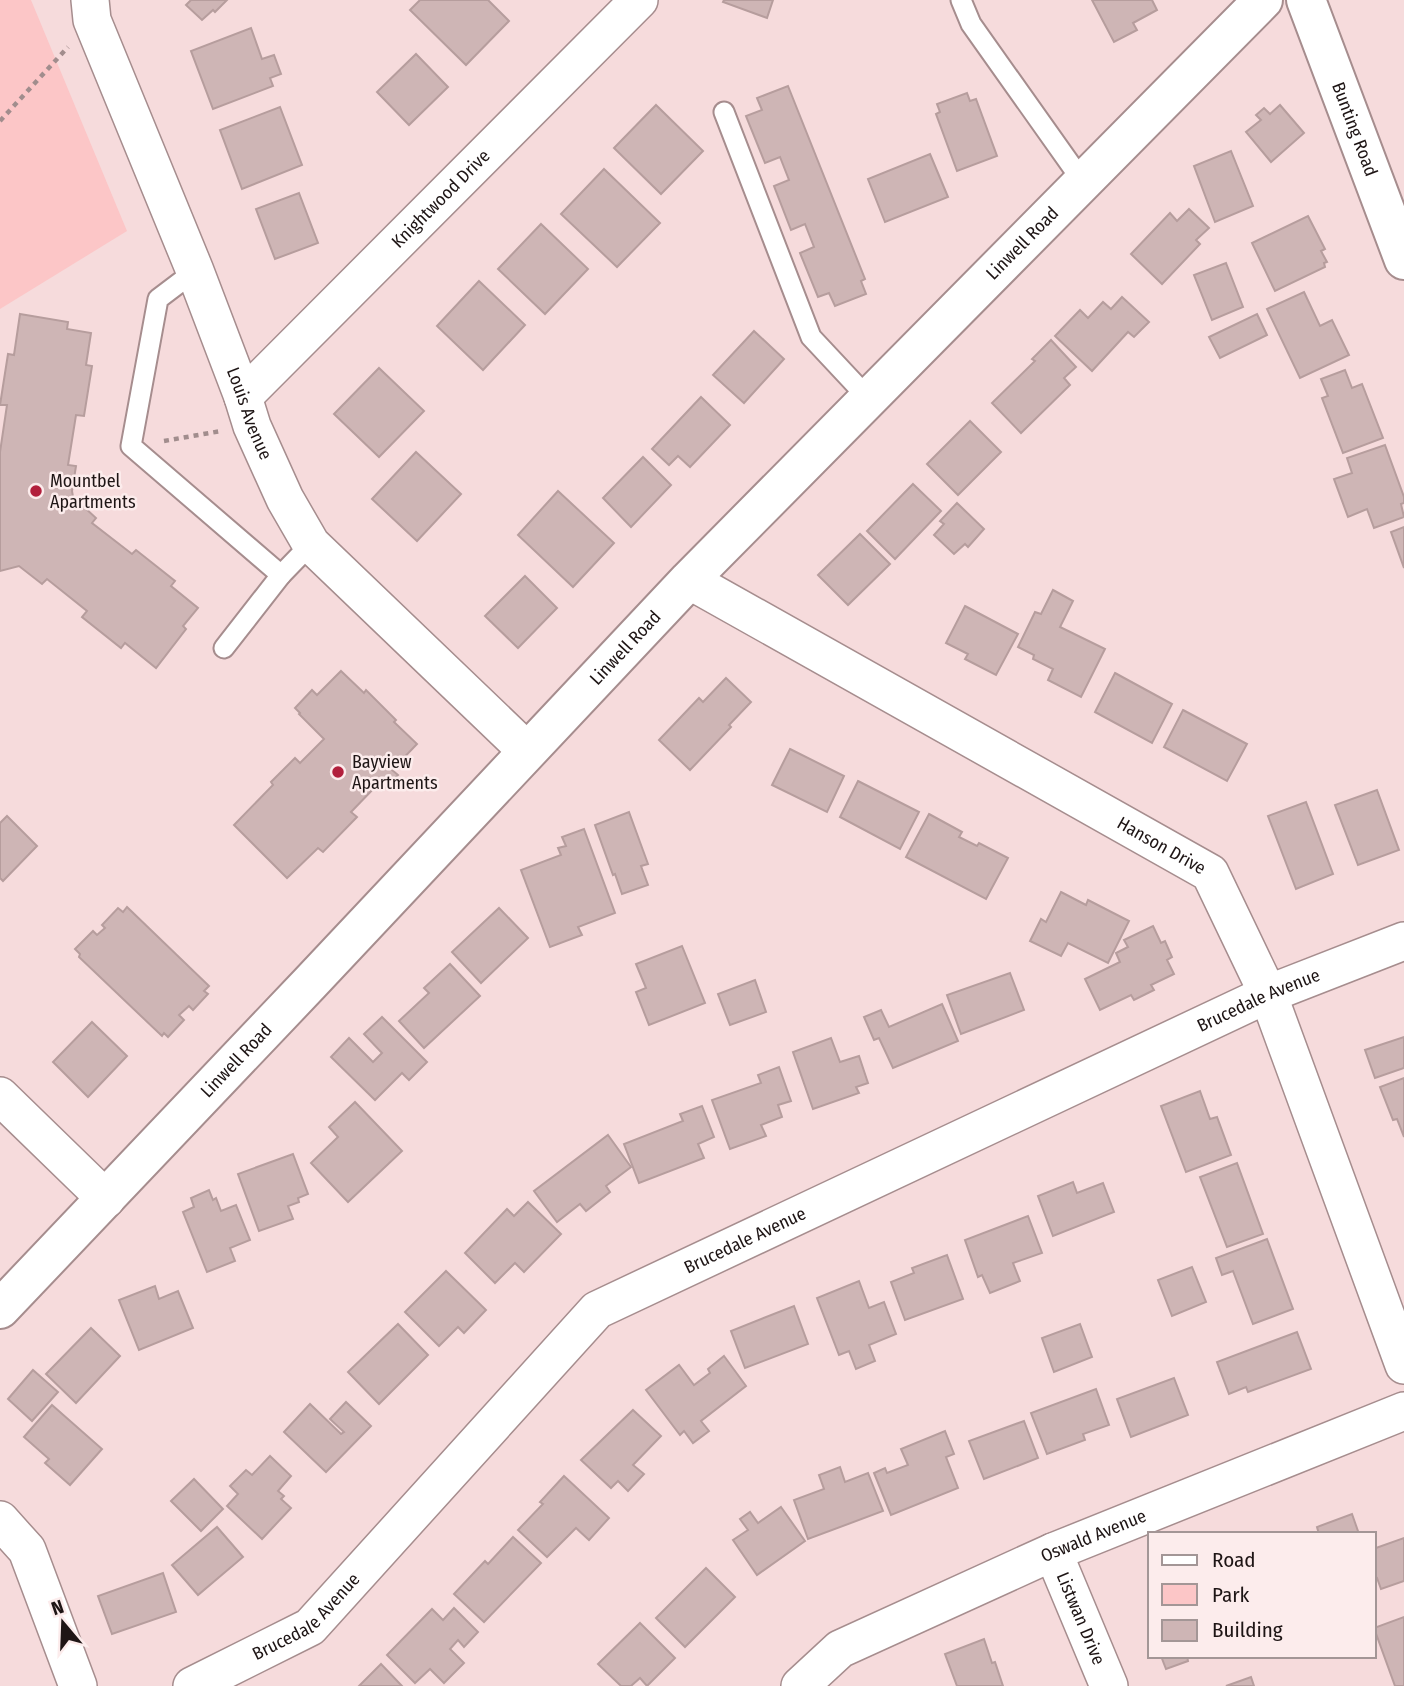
<svg xmlns="http://www.w3.org/2000/svg" width="1404" height="1686" font-family="'Fira Sans Condensed',sans-serif">
  <rect width="100%" height="100%" fill="#f6dbdc"/>
  <polygon fill="#fcc6c7" points="0,0 31,0 127,231 0,309"/>
  <g fill="#ceb5b5" stroke="#b69d9d" stroke-width="2">
    <polygon points="191,0 227,0 215,12 213,10 202,20 186,5"/>
    <polygon points="420,0 488,0 509,21 466,65 410,10"/>
    <polygon points="724,0 773,0 767,18 723,2"/>
    <polygon points="1092,0 1152,0 1157,10 1133,23 1137,30 1114,42"/>
    <polygon points="251,28 262,59 274,55 281,74 270,78 273,86 213,109 191,51"/>
    <polygon points="416,54 448,87 409,125 377,92"/>
    <polygon points="788,86 865,279 861,281 866,294 835,306 829,293 818,297 800,253 814,247 805,224 791,230 774,186 789,180 780,157 765,163 746,116 762,110 757,98"/>
    <polygon points="967,93 970,101 976,99 997,156 957,171 936,114 940,112 937,104"/>
    <polygon points="656,105 703,151 661,194 614,148"/>
    <polygon points="1280,105 1304,133 1271,162 1246,132 1261,120 1256,115 1264,108 1270,114"/>
    <polygon points="280,107 302,165 242,189 220,130"/>
    <polygon points="1231,151 1253,206 1215,222 1194,166"/>
    <polygon points="930,154 948,197 885,222 868,179"/>
    <polygon points="604,169 660,223 617,267 561,214"/>
    <polygon points="299,193 318,243 275,259 256,209"/>
    <polygon points="1189,209 1209,228 1196,240 1200,244 1162,284 1131,254 1170,213 1177,221"/>
    <polygon points="1308,216 1325,249 1321,251 1327,262 1324,263 1325,267 1275,291 1252,243"/>
    <polygon points="541,224 588,269 545,314 498,269"/>
    <polygon points="1226,263 1243,307 1212,320 1194,275"/>
    <polygon points="479,281 525,325 483,370 437,326"/>
    <polygon points="1304,292 1320,326 1332,320 1349,355 1300,378 1267,309"/>
    <polygon points="1122,297 1149,322 1134,337 1128,332 1092,371 1055,336 1080,310 1088,318 1103,302 1111,309"/>
    <polygon points="20,314 68,322 67,329 91,333 86,365 92,366 84,416 76,415 68,465 76,466 72,491 73,497 96,518 92,523 132,554 136,550 175,581 171,586 198,608 183,626 186,629 156,668 125,643 121,648 82,617 87,611 47,579 42,584 19,566 0,571 0,452 7,405 0,405 8,354 14,355"/>
    <polygon points="1257,314 1267,335 1220,358 1209,337"/>
    <polygon points="754,331 784,359 744,403 713,375"/>
    <polygon points="1051,340 1076,367 1064,378 1070,385 1021,433 992,403 1035,361 1032,359"/>
    <polygon points="379,368 424,411 379,457 334,414"/>
    <polygon points="1345,370 1352,388 1362,384 1383,438 1343,453 1322,398 1328,396 1321,379"/>
    <polygon points="701,397 730,425 690,467 678,456 669,465 652,449"/>
    <polygon points="970,421 1001,452 958,495 927,464"/>
    <polygon points="1385,445 1404,497 1404,503 1401,504 1404,517 1374,528 1367,509 1348,517 1334,479 1352,473 1347,458"/>
    <polygon points="416,452 461,494 417,541 372,499"/>
    <polygon points="643,457 671,485 631,527 603,498"/>
    <polygon points="913,484 941,511 895,559 867,531"/>
    <polygon points="558,491 614,543 573,587 518,535"/>
    <polygon points="957,503 984,529 968,547 965,544 954,554 934,535 944,524 940,521"/>
    <polygon points="1404,527 1404,568 1391,532"/>
    <polygon points="860,534 890,564 848,605 818,575"/>
    <polygon points="525,576 557,608 518,648 485,616"/>
    <polygon points="1053,590 1073,601 1060,627 1105,649 1081,697 1048,680 1053,669 1033,659 1034,655 1018,647 1035,612 1041,614"/>
    <polygon points="965,606 1018,634 996,675 965,659 968,654 946,643"/>
    <polygon points="341,671 364,693 366,690 396,720 394,722 417,744 392,770 398,775 383,790 378,784 351,812 357,817 323,852 318,848 287,878 234,825 273,785 271,782 295,758 300,763 324,739 299,714 300,713 295,708 312,690 317,695"/>
    <polygon points="1115,673 1172,704 1152,743 1095,712"/>
    <polygon points="726,678 751,702 729,725 731,727 690,770 659,740 699,698 703,702"/>
    <polygon points="1183,710 1247,744 1227,781 1164,747"/>
    <polygon points="790,749 844,776 827,812 772,785"/>
    <polygon points="858,781 919,812 900,849 840,817"/>
    <polygon points="1377,790 1399,850 1358,865 1335,805"/>
    <polygon points="1306,802 1333,874 1296,889 1268,816"/>
    <polygon points="629,812 648,864 641,866 648,885 622,894 615,874 613,875 595,825"/>
    <polygon points="929,814 962,832 959,837 977,846 979,843 1008,858 986,899 906,857"/>
    <polygon points="7,816 37,846 3,881 0,878 0,823"/>
    <polygon points="584,829 615,913 578,927 582,935 550,947 521,870 561,855 558,848 566,846 562,837"/>
    <polygon points="1061,892 1086,905 1088,900 1129,921 1108,963 1068,943 1061,956 1030,941 1041,919 1046,922"/>
    <polygon points="127,907 209,986 204,991 208,994 193,1010 189,1006 179,1015 184,1020 168,1037 164,1033 162,1036 79,957 80,954 75,949 93,931 97,935 105,928 102,925 118,908 123,912"/>
    <polygon points="499,908 528,938 481,983 452,952"/>
    <polygon points="1153,926 1161,943 1165,941 1172,957 1167,960 1174,974 1151,985 1154,990 1134,1000 1131,995 1100,1010 1085,979 1120,962 1116,953 1128,947 1124,940"/>
    <polygon points="682,946 705,1003 649,1025 636,992 646,988 636,964"/>
    <polygon points="450,964 480,996 424,1048 399,1021 429,993 424,988"/>
    <polygon points="1010,973 1024,1010 961,1034 947,995"/>
    <polygon points="755,980 766,1012 730,1025 718,994"/>
    <polygon points="942,1004 958,1041 893,1068 879,1038 874,1040 864,1017 881,1010 889,1027"/>
    <polygon points="382,1017 427,1062 409,1080 402,1073 375,1100 331,1057 349,1038 373,1062 382,1053 364,1034"/>
    <polygon points="92,1022 127,1056 88,1097 53,1062"/>
    <polygon points="1404,1037 1404,1068 1375,1078 1365,1050"/>
    <polygon points="831,1038 840,1062 859,1056 868,1083 856,1087 859,1093 813,1109 793,1052"/>
    <polygon points="779,1067 791,1101 778,1105 782,1117 761,1125 766,1136 730,1149 712,1100 761,1083 758,1075"/>
    <polygon points="1404,1078 1404,1137 1397,1119 1393,1120 1380,1087"/>
    <polygon points="1200,1091 1210,1119 1217,1117 1231,1155 1186,1172 1161,1106"/>
    <polygon points="355,1102 402,1151 348,1202 311,1163 338,1137 329,1127"/>
    <polygon points="702,1106 714,1137 698,1144 704,1158 639,1183 624,1144 683,1121 680,1114"/>
    <polygon points="608,1135 631,1167 606,1186 610,1192 586,1211 580,1204 557,1222 534,1191"/>
    <polygon points="293,1154 308,1194 298,1198 299,1202 288,1206 293,1219 259,1231 238,1174"/>
    <polygon points="1237,1163 1263,1234 1227,1247 1200,1177"/>
    <polygon points="1073,1182 1077,1193 1103,1183 1114,1212 1053,1236 1038,1196"/>
    <polygon points="209,1190 213,1200 216,1198 221,1211 236,1205 250,1240 230,1248 235,1261 207,1272 183,1212 194,1207 191,1198"/>
    <polygon points="528,1202 561,1234 524,1272 515,1263 495,1283 465,1253 507,1209 514,1216"/>
    <polygon points="1028,1216 1042,1253 1013,1263 1020,1281 990,1293 982,1275 978,1277 965,1240"/>
    <polygon points="1267,1239 1293,1309 1253,1324 1233,1271 1222,1275 1216,1258"/>
    <polygon points="947,1255 963,1299 905,1320 891,1282 914,1273 912,1268"/>
    <polygon points="1192,1267 1206,1302 1172,1316 1158,1280"/>
    <polygon points="446,1271 486,1310 464,1333 458,1327 439,1346 405,1312"/>
    <polygon points="859,1281 869,1308 884,1302 896,1334 869,1345 875,1361 856,1369 849,1351 839,1355 817,1298"/>
    <polygon points="155,1286 159,1299 178,1291 193,1328 139,1350 119,1300"/>
    <polygon points="794,1306 808,1344 745,1368 731,1331"/>
    <polygon points="398,1324 428,1355 379,1404 348,1372"/>
    <polygon points="1080,1324 1092,1357 1054,1372 1042,1338"/>
    <polygon points="91,1328 120,1356 76,1403 46,1374"/>
    <polygon points="1297,1332 1311,1369 1248,1392 1246,1387 1229,1394 1217,1362"/>
    <polygon points="724,1356 746,1386 701,1421 709,1431 693,1443 684,1431 680,1435 646,1390 679,1365 694,1385 710,1373 708,1369"/>
    <polygon points="33,1370 58,1392 32,1421 8,1399"/>
    <polygon points="1174,1378 1188,1415 1131,1437 1117,1399"/>
    <polygon points="1096,1389 1109,1425 1083,1434 1085,1440 1047,1454 1031,1413"/>
    <polygon points="346,1402 371,1426 326,1472 284,1432 310,1404 341,1434 344,1432 330,1419"/>
    <polygon points="52,1405 102,1449 70,1485 45,1463 49,1459 24,1437"/>
    <polygon points="633,1410 661,1436 633,1465 644,1474 628,1491 618,1481 611,1488 581,1460"/>
    <polygon points="1024,1421 1038,1458 984,1479 969,1441"/>
    <polygon points="945,1431 954,1454 946,1457 958,1488 891,1515 874,1473 885,1468 887,1473 908,1465 901,1449"/>
    <polygon points="270,1456 291,1476 278,1491 284,1496 281,1499 291,1508 262,1539 227,1506 238,1494 230,1486 246,1470 252,1475"/>
    <polygon points="840,1467 845,1482 868,1473 883,1511 808,1539 794,1500 824,1489 819,1475"/>
    <polygon points="564,1476 609,1518 589,1540 576,1528 547,1557 518,1530 543,1504 540,1502"/>
    <polygon points="194,1479 223,1509 201,1531 171,1501"/>
    <polygon points="781,1507 805,1541 757,1575 733,1540 748,1530 740,1519 750,1512 758,1523"/>
    <polygon points="1352,1514 1359,1534 1319,1534 1317,1527"/>
    <polygon points="217,1527 243,1557 198,1595 172,1565"/>
    <polygon points="513,1537 541,1563 484,1622 454,1594 485,1561 488,1564"/>
    <polygon points="1404,1538 1404,1581 1381,1589 1377,1578 1374,1579 1374,1544 1376,1548"/>
    <polygon points="706,1568 735,1597 685,1647 656,1618"/>
    <polygon points="163,1573 176,1612 112,1634 98,1596"/>
    <polygon points="454,1608 478,1632 464,1647 458,1640 450,1649 464,1663 444,1683 430,1669 415,1683 387,1655 432,1609 443,1620"/>
    <polygon points="1404,1617 1404,1686 1395,1686 1374,1628"/>
    <polygon points="640,1623 675,1658 647,1686 640,1678 631,1686 621,1686 598,1664"/>
    <polygon points="984,1639 992,1663 995,1662 1003,1686 957,1686 945,1654"/>
    <polygon points="1161,1656 1187,1656 1188,1661 1166,1669"/>
    <polygon points="381,1664 402,1686 359,1686"/>
    <polygon points="1251,1677 1254,1686 1226,1686"/>
  </g>
  <g fill="none" stroke-linecap="round" stroke-linejoin="round">
    <defs>
      <g id="service">
        <polyline points="961,0 971,24 1083,182"/>
        <polyline points="724,112 811,337 869,399"/>
        <polyline points="195,271 158,299 131,446 281,575"/>
        <polyline points="224,648 281,575 311,544"/>
      </g>
      <g id="minor">
        <path id="s1" d="M 90,0 L 92,20 L 195,271 L 243,397 L 252,426 L 285,499 L 311,544 L 527,751"/>
        <path id="s2" d="M 243,397 L 639,0"/>
        <path id="s3" d="M 689,580 L 1210,873 L 1268,994 L 1404,1365"/>
        <polyline points="0,1096 106,1199"/>
        <polyline points="0,1520 27,1550 78,1686"/>
        <path id="s4" d="M 1053,1552 L 1109,1686"/>
        <path id="s5" d="M 192,1686 L 310,1627 L 597,1310 L 1268,994 L 1404,941"/>
        <path id="s6" d="M 800,1686 L 840,1649 L 1053,1552 L 1404,1411"/>
      </g>
      <g id="secondary">
        <path id="s7" d="M 1306,0 L 1404,260"/>
        <path id="s8" d="M 0,1309 L 310,983 L 689,580 L 1263,0"/>
      </g>
    </defs>
    <use href="#service" stroke="#a68d8e" stroke-width="23"/>
    <use href="#minor" stroke="#a68d8e" stroke-width="40"/>
    <use href="#secondary" stroke="#a68d8e" stroke-width="42"/>
    <g stroke="#a18d8d" stroke-width="4.5" stroke-dasharray="5 5" stroke-linecap="butt">
      <polyline points="0,121 68,47"/>
      <polyline points="164,441 221,431"/>
    </g>
    <use href="#service" stroke="#fff" stroke-width="19"/>
    <use href="#minor" stroke="#fff" stroke-width="37"/>
    <use href="#secondary" stroke="#fff" stroke-width="38"/>
  </g>
  <g fill="#b21f3c" stroke="#fcecec" stroke-width="2.5">
    <circle cx="36" cy="491" r="7"/>
    <circle cx="338" cy="772" r="7"/>
  </g>
  <g text-anchor="middle" dominant-baseline="central" stroke-width="5" stroke-linejoin="round" paint-order="stroke">
    <g font-size="18" fill="#1e1515" stroke="#fcecec">
      <text stroke="none"><textPath href="#s7" startOffset="138">Bunting Road</textPath></text>
      <text stroke="none"><textPath href="#s2" startOffset="280">Knightwood Drive</textPath></text>
      <text stroke="none"><textPath href="#s8" startOffset="1477">Linwell Road</textPath></text>
      <text stroke="none"><textPath href="#s1" startOffset="444">Louis Avenue</textPath></text>
      <text stroke="none"><textPath href="#s8" startOffset="910">Linwell Road</textPath></text>
      <text stroke="none"><textPath href="#s3" startOffset="542">Hanson Drive</textPath></text>
      <text stroke="none"><textPath href="#s5" startOffset="1290">Brucedale Avenue</textPath></text>
      <text stroke="none"><textPath href="#s8" startOffset="343">Linwell Road</textPath></text>
      <text stroke="none"><textPath href="#s5" startOffset="723">Brucedale Avenue</textPath></text>
      <text stroke="none"><textPath href="#s6" startOffset="332">Oswald Avenue</textPath></text>
      <text stroke="none"><textPath href="#s5" startOffset="135">Brucedale Avenue</textPath></text>
      <text stroke="none"><textPath href="#s4" startOffset="72">Listwan Drive</textPath></text>
    </g>
    <g font-size="18" fill="#1e1515" stroke="#fcecec" text-anchor="start">
      <text x="50" y="481">Mountbel<tspan x="50" dy="21">Apartments</tspan></text>
      <text x="352" y="762">Bayview<tspan x="352" dy="21">Apartments</tspan></text>
    </g>
  </g>
  <rect x="1148" y="1532" width="228" height="126" fill="#fcecec" stroke="#a39696" stroke-width="2"/>
  <rect x="1162" y="1555" width="35" height="10" fill="#ffffff" stroke="#a39696" stroke-width="2"/>
  <text x="1212" y="1567" font-size="21" fill="#1e1515">Road</text>
  <rect x="1162" y="1584" width="35" height="21" fill="#fcc6c7" stroke="#a39696" stroke-width="2"/>
  <text x="1212" y="1602" font-size="21" fill="#1e1515">Park</text>
  <rect x="1162" y="1620" width="35" height="21" fill="#ceb5b5" stroke="#a39696" stroke-width="2"/>
  <text x="1212" y="1637" font-size="21" fill="#1e1515">Building</text>
  <g transform="translate(63 1623) rotate(341)" stroke="#fcecec" stroke-width="5" paint-order="stroke">
  <path d="M0-5L12 26L0 18L-12 26Z" fill="#1e1515"/>
  <text y="-10" font-size="19" font-weight="bold" text-anchor="middle" fill="#1e1515">N</text>
  </g>
</svg>
